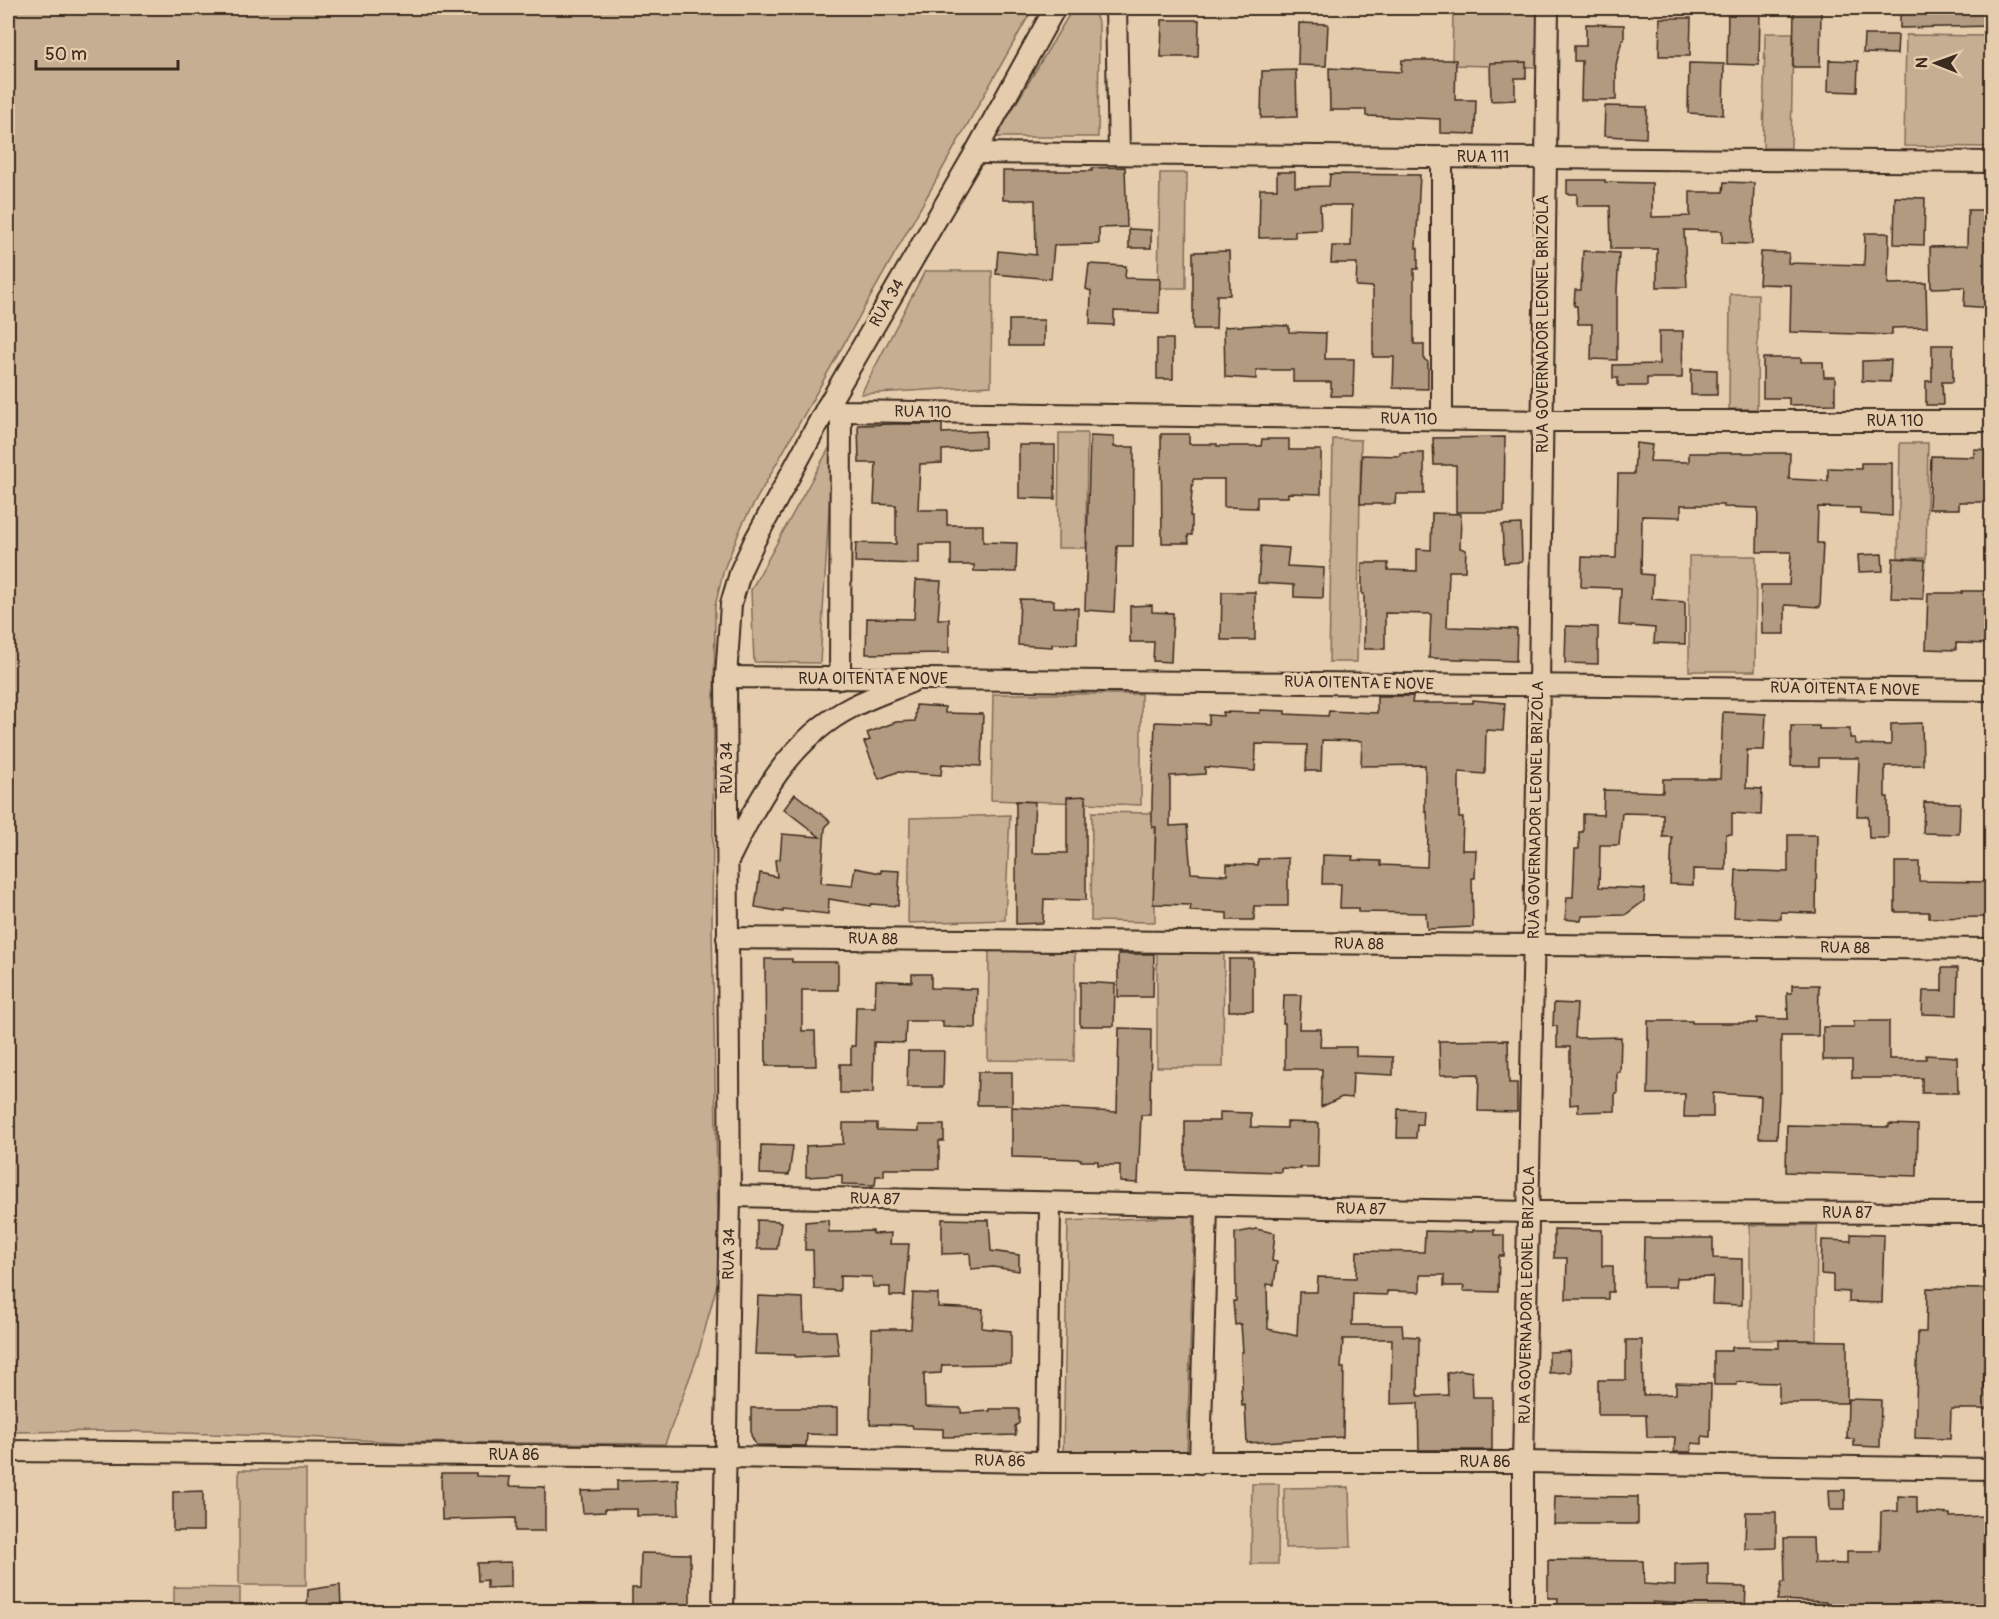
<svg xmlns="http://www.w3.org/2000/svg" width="1999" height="1619" font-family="Pangolin,sans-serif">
  <rect width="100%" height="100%" fill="#e5ccad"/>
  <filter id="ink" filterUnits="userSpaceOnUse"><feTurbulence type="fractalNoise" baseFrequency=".0167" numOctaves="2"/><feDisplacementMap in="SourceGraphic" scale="12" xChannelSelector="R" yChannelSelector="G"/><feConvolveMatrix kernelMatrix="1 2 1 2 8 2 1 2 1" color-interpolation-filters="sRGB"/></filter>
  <g filter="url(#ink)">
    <g fill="#c6ae93" stroke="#806c58" stroke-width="1.5">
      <polygon points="8,8 1033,8 743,523 724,569 715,606 712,929 719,1277 698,1355 665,1444 397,1442 304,1437 123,1431 8,1432"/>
      <polygon points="1073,8 1092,8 1099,24 1098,137 996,137"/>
      <polygon points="1453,8 1539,8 1538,67 1452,65"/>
      <polygon points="1765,33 1793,33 1791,148 1763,148"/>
      <polygon points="1906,35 1991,36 1990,147 1904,146"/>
      <polygon points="1160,173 1187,173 1186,288 1158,288"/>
      <polygon points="925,271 992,271 991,386 861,394"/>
      <polygon points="1730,294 1758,294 1757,409 1729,409"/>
      <polygon points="1059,433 1087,433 1086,548 1058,548"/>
      <polygon points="1333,439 1361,440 1357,662 1329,662"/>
      <polygon points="833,441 820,663 754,662 751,590"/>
      <polygon points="1900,443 1928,443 1926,558 1898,558"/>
      <polygon points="1689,556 1756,556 1755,671 1689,671"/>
      <polygon points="993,694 1141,694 1141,805 991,800"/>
      <polygon points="1092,812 1155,813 1155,922 1091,921"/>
      <polygon points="1010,815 1005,920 908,923 910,818"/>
      <polygon points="989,949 1075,950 1074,1061 988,1060"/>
      <polygon points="1157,952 1224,952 1223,1067 1157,1067"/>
      <polygon points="1194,1216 1187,1455 1063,1453 1068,1221"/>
      <polygon points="1750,1225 1817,1225 1816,1340 1750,1340"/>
      <rect x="239" y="1470" width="67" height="115"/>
      <polygon points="1252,1484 1279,1484 1278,1564 1251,1564"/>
      <polygon points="1349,1487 1351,1547 1285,1548 1284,1488"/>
      <polygon points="174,1587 240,1588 240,1611 174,1611"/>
    </g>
    <g fill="#b19a80" stroke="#3b2a1e" stroke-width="1.5">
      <polygon points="1794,8 1821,8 1820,67 1793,67"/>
      <polygon points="1900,8 1992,8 1992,26 1900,28"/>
      <polygon points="1728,11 1760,12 1759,65 1727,64"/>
      <polygon points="1660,18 1691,18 1690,56 1659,56"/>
      <polygon points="1162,20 1199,20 1198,57 1161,57"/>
      <polygon points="1299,23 1328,24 1326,66 1298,65"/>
      <polygon points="1586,24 1624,25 1624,40 1622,40 1616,65 1616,100 1581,100 1582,61 1574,61 1574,46 1586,46"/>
      <polygon points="1864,35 1898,35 1897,54 1863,53"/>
      <polygon points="1402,60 1456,60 1455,100 1476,100 1475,134 1440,133 1440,119 1366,116 1366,110 1330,110 1329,68 1401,72"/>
      <polygon points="1829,60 1858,61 1857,92 1828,91"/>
      <polygon points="1526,62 1526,78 1515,78 1515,100 1491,101 1490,63"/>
      <polygon points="1689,63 1724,64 1723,115 1688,113"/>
      <polygon points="1296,70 1297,117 1261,118 1262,71"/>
      <polygon points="1605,106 1647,107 1646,138 1604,136"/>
      <polygon points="1125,167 1127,227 1099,228 1099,244 1054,245 1051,279 996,274 998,251 1036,255 1035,200 1003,200 1003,171 1092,171 1092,168"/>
      <polygon points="1277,172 1295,172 1295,187 1329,186 1330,174 1420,175 1416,248 1418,248 1418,269 1414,269 1414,344 1424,344 1424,359 1428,362 1428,389 1393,388 1394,357 1373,357 1373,287 1356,286 1357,263 1331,263 1332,246 1351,246 1352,205 1320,205 1321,230 1295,231 1295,237 1259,238 1260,189 1277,189"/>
      <polygon points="1567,180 1605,180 1605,182 1652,183 1652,217 1690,216 1690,192 1723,192 1724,182 1754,183 1752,244 1722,243 1722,231 1684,230 1687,287 1657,287 1657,249 1611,249 1610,206 1577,206 1577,194 1567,194"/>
      <polygon points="1895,197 1925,198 1924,245 1894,244"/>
      <polygon points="1968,210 1992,210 1992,308 1964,306 1965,287 1931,288 1930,247 1967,246"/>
      <polygon points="1129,229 1151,230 1151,248 1129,248"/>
      <polygon points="1865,233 1889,233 1888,284 1926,283 1927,327 1892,328 1892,335 1790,332 1791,285 1759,284 1761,252 1789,253 1788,263 1864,265"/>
      <polygon points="1229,251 1230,295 1217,295 1216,329 1193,329 1193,252"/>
      <polygon points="1583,251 1619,253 1617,290 1617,360 1591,359 1592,324 1578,324 1577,306 1574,306 1575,290 1581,290"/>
      <polygon points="1089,264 1126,266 1125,278 1160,279 1159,313 1114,311 1114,325 1090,324 1091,291 1086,289"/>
      <rect x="1009" y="320" width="35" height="26"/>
      <polygon points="1261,325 1289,326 1289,332 1326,333 1325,359 1354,359 1353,396 1331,396 1331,382 1293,382 1293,370 1256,370 1256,379 1225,377 1224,327"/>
      <polygon points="1659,331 1683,331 1682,378 1647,378 1647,386 1618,386 1618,378 1613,378 1613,365 1659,364"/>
      <rect x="1157" y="339" width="16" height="40"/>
      <polygon points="1932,345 1953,345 1953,382 1942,382 1943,405 1926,405 1926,381 1932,381"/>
      <polygon points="1763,358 1801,358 1801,362 1823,362 1824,377 1835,377 1835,404 1789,405 1789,398 1763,398"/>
      <polygon points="1891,360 1890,382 1862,381 1862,361"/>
      <polygon points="1691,369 1717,370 1717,395 1691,395"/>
      <polygon points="895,424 942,424 942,433 985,431 985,448 942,450 942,463 920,464 918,510 947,510 947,525 983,525 983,542 1017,543 1016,572 974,571 974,565 951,565 951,544 919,544 919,564 855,562 856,543 896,544 896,505 874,504 876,463 859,463 858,425"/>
      <polygon points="1161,434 1189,434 1189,444 1217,444 1217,446 1261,446 1262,439 1289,439 1289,450 1321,450 1321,494 1288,493 1288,497 1257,497 1257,508 1224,507 1224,479 1193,479 1190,516 1192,516 1192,535 1188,535 1189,543 1162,543"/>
      <polygon points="1090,436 1114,437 1114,447 1134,447 1133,546 1117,546 1114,612 1085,610"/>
      <polygon points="1505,437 1504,512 1456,512 1456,465 1434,465 1433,438"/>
      <polygon points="1636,443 1652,445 1650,461 1689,462 1689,453 1790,453 1789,479 1828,481 1828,468 1861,469 1861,463 1892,463 1892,516 1860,514 1860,508 1818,507 1817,543 1823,543 1820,607 1785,605 1785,634 1762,634 1761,585 1789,585 1791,552 1757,552 1758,508 1724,507 1724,505 1681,505 1681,517 1642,516 1641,574 1653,575 1652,599 1685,602 1685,644 1654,643 1655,628 1619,625 1621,588 1581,587 1582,557 1616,558 1618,474 1634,474"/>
      <polygon points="1019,445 1055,445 1055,499 1019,498"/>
      <polygon points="1974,449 1992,450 1992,502 1959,502 1959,509 1929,509 1931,456 1974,457"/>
      <polygon points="1400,453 1424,453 1424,494 1396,494 1395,504 1360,504 1362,455 1400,456"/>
      <polygon points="1432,513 1461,514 1460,548 1466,550 1465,571 1449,571 1447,627 1517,629 1516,661 1429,658 1431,614 1385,613 1385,649 1364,649 1364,594 1362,594 1362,563 1388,563 1388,570 1417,571 1417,549 1431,550"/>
      <polygon points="1521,524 1522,562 1504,563 1502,525"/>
      <polygon points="1261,546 1289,548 1287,566 1324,568 1323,598 1294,597 1294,585 1258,583"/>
      <polygon points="1882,554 1883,571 1859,572 1858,555"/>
      <polygon points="1893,558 1925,560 1923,599 1891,598"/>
      <polygon points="916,580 941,581 938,619 949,619 949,653 866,654 867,618 914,619"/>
      <polygon points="1962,591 1992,591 1992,644 1956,643 1956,650 1926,649 1928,593 1962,593"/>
      <polygon points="1222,592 1255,592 1255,640 1221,640"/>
      <polygon points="1020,599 1054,600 1054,607 1078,608 1077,644 1052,644 1052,647 1018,645"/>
      <polygon points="1152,605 1152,612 1173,613 1171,662 1153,661 1154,642 1130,642 1130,606"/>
      <polygon points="1566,626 1598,627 1598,664 1565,663"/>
      <polygon points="1377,696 1413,696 1412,703 1473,703 1473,700 1505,703 1503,731 1486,730 1485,774 1459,772 1459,818 1463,818 1462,850 1476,850 1475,878 1472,878 1473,927 1427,929 1426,913 1358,912 1358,908 1340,908 1341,884 1322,884 1323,855 1353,856 1352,860 1381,861 1381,865 1427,867 1428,834 1427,812 1425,812 1425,765 1361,766 1362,741 1322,740 1321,771 1306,771 1307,745 1256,744 1255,771 1205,767 1205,774 1170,776 1170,826 1187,825 1191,873 1227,875 1227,864 1258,865 1258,859 1288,858 1288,906 1254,906 1254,920 1227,920 1227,913 1190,911 1191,905 1153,904 1156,827 1152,827 1152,801 1155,722 1209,724 1209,715 1223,716 1223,712 1260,713 1260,710 1285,711 1285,714 1328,716 1329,711 1377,713"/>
      <polygon points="916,705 945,707 945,713 983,714 981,766 942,764 941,775 897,772 879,779 864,742 870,740 867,733 896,722 915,721"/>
      <polygon points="1723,712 1766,714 1764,750 1747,750 1746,788 1762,789 1761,815 1732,813 1732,834 1726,834 1726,870 1693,869 1693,885 1670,884 1672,837 1663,837 1663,814 1622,813 1619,845 1600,845 1599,887 1645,889 1644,901 1625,915 1582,916 1581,921 1565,919 1567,897 1573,897 1575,849 1579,849 1579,832 1583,832 1583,814 1603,815 1604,790 1663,792 1663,779 1720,779"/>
      <polygon points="1922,723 1923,765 1885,766 1885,797 1888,797 1888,838 1869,838 1868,816 1857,816 1859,758 1819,758 1819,766 1791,766 1791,726 1819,726 1819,729 1850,729 1850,738 1855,738 1856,744 1891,745 1891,724"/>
      <polygon points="795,794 830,821 825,828 821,883 852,886 855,868 881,873 881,870 900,871 898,906 871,904 870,906 829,899 828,914 783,909 783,912 755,907 760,873 777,877 775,860 780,859 782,834 820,837 784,809"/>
      <polygon points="1086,796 1086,900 1044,899 1043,923 1016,924 1016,801 1035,802 1032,853 1067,853 1067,797"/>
      <polygon points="1924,802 1960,803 1959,834 1923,833"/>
      <polygon points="1788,835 1817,835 1816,913 1781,912 1781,919 1734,917 1736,870 1788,872"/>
      <polygon points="1895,862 1919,862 1919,881 1988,882 1988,917 1929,918 1929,912 1895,912"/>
      <polygon points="1118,954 1154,954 1153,997 1118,997"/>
      <polygon points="765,959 792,959 792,962 838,962 838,990 802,990 802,1031 815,1031 816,1066 766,1066"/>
      <rect x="1229" y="959" width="24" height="52"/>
      <polygon points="1942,968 1958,968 1957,1015 1922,1014 1923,991 1942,991"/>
      <polygon points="912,974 931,974 931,988 977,989 976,1028 943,1027 943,1021 906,1021 905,1043 874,1042 873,1093 840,1093 840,1064 851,1064 851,1046 855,1046 856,1007 875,1007 876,980 912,982"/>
      <polygon points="1080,982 1115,984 1114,1026 1080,1026"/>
      <polygon points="1792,985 1819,985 1818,1036 1781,1036 1781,1093 1779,1093 1777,1138 1759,1138 1761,1096 1713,1093 1713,1117 1684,1117 1685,1094 1648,1094 1649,1040 1648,1040 1648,1021 1692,1021 1692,1023 1757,1023 1757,1018 1788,1019 1787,993 1792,993"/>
      <polygon points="1284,995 1301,995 1299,1029 1321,1029 1320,1047 1356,1047 1356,1056 1393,1057 1393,1075 1353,1073 1352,1098 1342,1097 1321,1107 1322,1069 1285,1069 1285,1023 1283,1023"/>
      <polygon points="1554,1003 1577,1004 1575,1038 1621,1037 1620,1072 1617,1072 1617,1093 1615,1093 1615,1111 1578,1112 1578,1104 1570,1105 1570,1047 1557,1047 1557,1026 1553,1026"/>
      <polygon points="1854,1021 1889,1021 1889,1059 1926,1059 1926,1055 1957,1057 1958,1093 1922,1093 1922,1078 1852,1078 1852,1060 1823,1060 1823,1027 1854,1027"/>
      <polygon points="1119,1028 1151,1029 1150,1115 1141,1115 1138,1183 1120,1182 1120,1165 1098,1165 1098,1161 1081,1161 1081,1159 1012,1157 1012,1107 1117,1112"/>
      <polygon points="1508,1040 1509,1083 1517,1083 1517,1112 1478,1111 1479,1074 1440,1075 1439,1041"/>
      <polygon points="908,1051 944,1051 943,1087 907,1087"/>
      <polygon points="978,1072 1012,1072 1012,1105 977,1105"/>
      <polygon points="1398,1109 1423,1110 1422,1125 1417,1124 1416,1138 1397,1138"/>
      <polygon points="1220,1112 1251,1113 1251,1127 1287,1128 1287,1122 1319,1123 1318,1167 1301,1167 1301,1169 1281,1168 1281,1172 1185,1169 1185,1121 1220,1121"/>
      <polygon points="843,1123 877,1123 877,1130 919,1131 919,1125 944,1125 944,1141 939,1141 939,1169 884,1169 884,1176 876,1176 875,1185 842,1184 842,1175 806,1177 806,1146 843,1144"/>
      <polygon points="1889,1124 1918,1125 1917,1176 1786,1172 1787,1125 1889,1127"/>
      <polygon points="761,1145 793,1146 789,1175 760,1174"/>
      <polygon points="942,1219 989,1220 991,1251 1019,1255 1019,1271 993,1267 971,1269 970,1253 942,1254"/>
      <polygon points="757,1220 778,1221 779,1223 781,1223 777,1249 757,1249"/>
      <polygon points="828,1220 829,1232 873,1231 873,1234 891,1233 890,1244 909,1244 905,1296 890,1296 890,1287 873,1287 872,1277 840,1276 840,1291 814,1289 813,1250 805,1250 805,1222"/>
      <polygon points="1256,1229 1275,1233 1272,1261 1277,1262 1274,1285 1267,1284 1268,1329 1297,1336 1299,1292 1317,1292 1318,1277 1356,1278 1357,1251 1424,1252 1425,1231 1473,1232 1473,1230 1494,1230 1494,1235 1504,1235 1504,1256 1499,1256 1498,1292 1463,1291 1464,1286 1444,1286 1444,1275 1420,1275 1420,1292 1387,1291 1387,1295 1353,1294 1352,1325 1402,1325 1403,1336 1419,1337 1418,1396 1448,1395 1447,1373 1461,1370 1472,1372 1473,1397 1492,1397 1492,1450 1419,1450 1418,1403 1391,1404 1392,1339 1343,1339 1341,1368 1344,1368 1343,1437 1247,1443 1245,1405 1242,1406 1241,1389 1242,1388 1241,1352 1243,1352 1241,1324 1235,1325 1233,1301 1236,1301 1235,1233"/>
      <polygon points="1554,1229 1602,1230 1602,1266 1613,1266 1613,1292 1608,1292 1608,1299 1566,1299 1567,1258 1554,1258"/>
      <polygon points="1851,1234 1884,1235 1882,1303 1849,1302 1849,1292 1833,1291 1833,1275 1821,1274 1822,1240 1851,1241"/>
      <polygon points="1644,1238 1713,1238 1713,1258 1742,1259 1742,1305 1712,1304 1713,1277 1677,1278 1676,1287 1643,1287"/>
      <polygon points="1927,1288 1986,1289 1984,1386 1992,1386 1992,1409 1951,1409 1950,1439 1915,1438 1918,1332 1926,1332"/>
      <polygon points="913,1293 938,1294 938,1307 983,1309 982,1328 1011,1331 1011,1364 942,1365 941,1373 924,1374 925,1407 961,1408 961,1413 990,1411 990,1409 1019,1409 1019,1423 1015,1426 1016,1435 943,1437 943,1429 913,1428 912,1425 870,1424 872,1329 911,1329"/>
      <polygon points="758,1296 803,1298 804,1331 836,1331 839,1355 795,1357 795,1355 755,1354"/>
      <polygon points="1626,1340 1642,1340 1643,1395 1676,1394 1676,1383 1711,1384 1710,1437 1702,1436 1702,1444 1692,1443 1691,1452 1674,1452 1675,1437 1647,1437 1646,1415 1598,1415 1598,1380 1626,1380"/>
      <polygon points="1779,1340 1847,1341 1847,1403 1779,1403 1779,1383 1737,1382 1737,1385 1714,1385 1714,1351 1732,1351 1732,1347 1779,1348"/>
      <polygon points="1570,1351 1571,1372 1549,1373 1549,1352"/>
      <polygon points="1848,1399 1881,1400 1880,1447 1854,1446 1854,1439 1847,1439"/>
      <polygon points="751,1408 837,1408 837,1435 807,1434 806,1446 756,1445 751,1435"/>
      <polygon points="441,1473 476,1473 476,1476 510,1477 509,1486 545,1487 545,1531 515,1531 515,1518 442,1520"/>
      <polygon points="678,1479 679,1515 637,1516 637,1509 605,1509 605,1512 583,1513 581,1491 617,1490 617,1481"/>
      <polygon points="1829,1490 1845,1490 1845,1510 1830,1510"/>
      <polygon points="203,1491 203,1531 173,1531 173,1492"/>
      <polygon points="1555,1496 1638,1497 1638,1524 1554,1524"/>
      <polygon points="1898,1496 1917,1497 1917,1512 1950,1514 1950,1517 1992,1516 1992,1604 1986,1604 1986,1611 1826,1611 1826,1602 1778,1600 1782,1582 1785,1582 1784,1538 1813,1538 1814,1563 1847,1564 1847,1551 1880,1551 1881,1512 1898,1511"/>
      <polygon points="1746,1512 1776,1512 1776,1548 1745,1549"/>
      <polygon points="641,1553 690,1554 690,1609 632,1609 632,1588 640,1588"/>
      <polygon points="1548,1560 1643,1561 1644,1584 1675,1586 1675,1564 1708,1563 1708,1586 1746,1587 1745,1611 1684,1611 1684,1604 1653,1602 1652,1611 1557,1611 1558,1598 1548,1598"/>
      <polygon points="511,1562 511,1587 487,1588 487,1580 478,1581 477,1563"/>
      <polygon points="340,1585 341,1609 307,1609 308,1590"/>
    </g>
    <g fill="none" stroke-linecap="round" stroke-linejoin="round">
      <defs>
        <g id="minor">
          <polyline points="1116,8 1119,154"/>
          <polyline points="975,153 1992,162"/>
          <polyline points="827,407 841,411 1543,421 1992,421"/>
          <polyline points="1442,419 1442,157"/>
          <polyline points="726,677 1992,690"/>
          <polyline points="840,679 841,411"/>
          <path d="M 730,857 C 758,799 791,738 852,707 C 871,697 892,690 911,682"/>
          <polyline points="727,938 1992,949"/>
          <polyline points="730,1196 1529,1212 1992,1213"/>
          <polyline points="8,1451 725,1457 1047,1462 1523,1462 1992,1469"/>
          <polyline points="1047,1462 1050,1204"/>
          <polyline points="1200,1463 1207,1206"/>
          <polyline points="723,1612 730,1196 726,677 731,604 741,570 755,540 827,407 975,153 1055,8"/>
          <polyline points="1523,1612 1523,1462 1539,685 1548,8"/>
        </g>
      </defs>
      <use href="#minor" stroke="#3b2a1e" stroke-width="24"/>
      <use href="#minor" stroke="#e5ccad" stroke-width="20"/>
    </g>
  </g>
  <g text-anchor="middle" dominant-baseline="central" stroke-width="6" stroke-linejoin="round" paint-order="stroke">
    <g font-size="16" fill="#3b2a1e" stroke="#e5ccad">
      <text x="1483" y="157">RUA 111</text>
      <text transform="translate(887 303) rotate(-60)">RUA 34</text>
      <text transform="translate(1543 324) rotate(-90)">RUA GOVERNADOR LEONEL BRIZOLA</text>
      <text transform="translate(923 412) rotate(1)">RUA 110</text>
      <text transform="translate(1409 419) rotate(1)">RUA 110</text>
      <text x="1895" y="421">RUA 110</text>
      <text x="873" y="679">RUA OITENTA E NOVE</text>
      <text transform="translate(1359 683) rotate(1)">RUA OITENTA E NOVE</text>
      <text transform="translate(1845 689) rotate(1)">RUA OITENTA E NOVE</text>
      <text transform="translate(727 768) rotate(-90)">RUA 34</text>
      <text transform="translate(1536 810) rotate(-89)">RUA GOVERNADOR LEONEL BRIZOLA</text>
      <text transform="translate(873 939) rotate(1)">RUA 88</text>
      <text transform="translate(1359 944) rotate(1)">RUA 88</text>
      <text transform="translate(1845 948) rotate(1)">RUA 88</text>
      <text transform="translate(875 1199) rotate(1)">RUA 87</text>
      <text transform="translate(1361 1209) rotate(1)">RUA 87</text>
      <text x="1847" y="1213">RUA 87</text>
      <text transform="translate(729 1254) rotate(-89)">RUA 34</text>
      <text transform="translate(1527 1295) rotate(-89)">RUA GOVERNADOR LEONEL BRIZOLA</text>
      <text x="514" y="1455">RUA 86</text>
      <text transform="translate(1000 1461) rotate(1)">RUA 86</text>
      <text x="1485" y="1462">RUA 86</text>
    </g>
  </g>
  <rect width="1999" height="1619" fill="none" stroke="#e5ccad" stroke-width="30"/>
  <rect x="15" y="15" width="1969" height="1589" fill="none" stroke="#3b2a1e" stroke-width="2" filter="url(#ink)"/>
  <g transform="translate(1936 63) rotate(271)" stroke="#e5ccad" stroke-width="4.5" paint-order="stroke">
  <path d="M0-4.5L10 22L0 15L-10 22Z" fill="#3b2a1e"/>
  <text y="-9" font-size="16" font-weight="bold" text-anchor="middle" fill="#3b2a1e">N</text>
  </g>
  <path d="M36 60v9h142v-9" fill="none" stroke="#3b2a1e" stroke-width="3"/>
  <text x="45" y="60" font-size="18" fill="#3b2a1e" stroke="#e5ccad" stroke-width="4.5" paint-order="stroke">50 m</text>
</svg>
